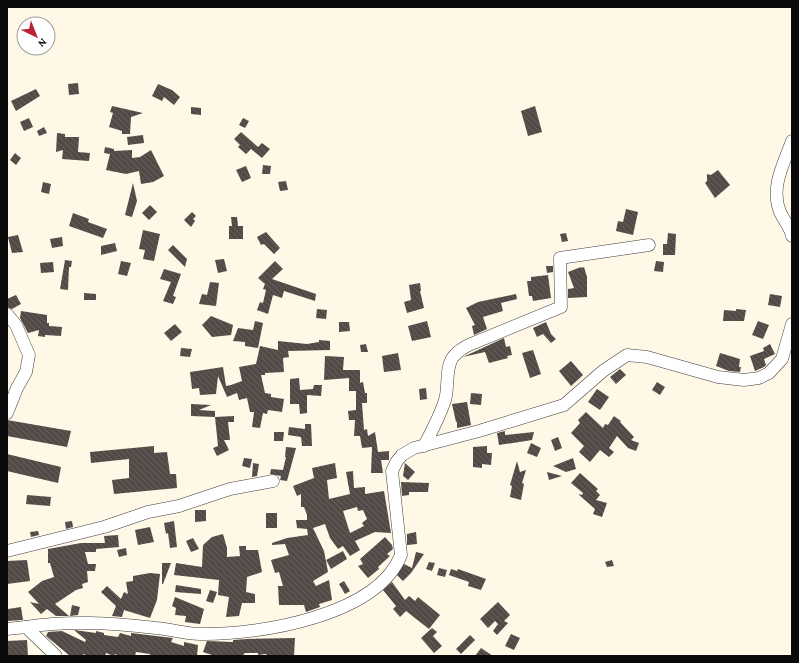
<svg xmlns="http://www.w3.org/2000/svg" width="799" height="663" font-family="'Crimson Pro',serif">
  <defs>
    <pattern id="building-back-hatch" width="6" height="6" patternUnits="userSpaceOnUse"><rect width="6" height="6" fill="#524a46"/><path d="M-1 5l2 2M0 0l6 6M5-1l2 2" fill="none" stroke="#66605c"/></pattern>
  </defs>
  <rect width="100%" height="100%" fill="#fff8e7"/>
  <g fill="url(#building-back-hatch)" fill-rule="evenodd">
    <polygon points="78,83 79,94 69,95 68,84"/>
    <polygon points="158,84 172,90 180,97 174,105 164,97 162,101 152,96"/>
    <polygon points="36,89 40,96 16,111 11,101"/>
    <polygon points="112,106 143,113 131,117 130,134 122,134 122,131 109,127 113,113 110,112"/>
    <polygon points="535,106 542,132 528,136 521,111"/>
    <polygon points="191,107 201,108 201,115 191,114"/>
    <polygon points="29,118 33,127 24,131 20,122"/>
    <polygon points="243,118 249,121 245,128 239,125"/>
    <polygon points="44,127 47,133 39,136 37,131"/>
    <polygon points="241,132 258,147 262,143 270,149 262,158 251,149 246,154 238,147 240,145 234,139"/>
    <polygon points="57,133 65,134 65,137 79,137 78,152 90,153 89,161 62,159 63,150 56,152"/>
    <polygon points="143,135 144,143 128,145 127,137"/>
    <polygon points="105,147 114,149 114,151 132,150 132,158 140,157 151,150 164,176 153,182 141,184 139,171 126,174 106,170 110,154 104,153"/>
    <polygon points="15,153 21,158 16,165 10,160"/>
    <polygon points="263,165 271,166 270,174 262,174"/>
    <polygon points="246,166 251,178 242,182 236,170"/>
    <polygon points="718,170 730,185 715,198 705,183 707,181 707,174 711,175"/>
    <polygon points="286,181 288,190 280,191 278,182"/>
    <polygon points="43,182 51,184 49,194 41,192"/>
    <polygon points="133,183 137,201 132,217 125,215"/>
    <polygon points="150,205 157,212 149,220 142,213"/>
    <polygon points="626,209 638,212 633,235 616,231 618,221 623,222"/>
    <polygon points="192,212 196,216 193,219 195,221 191,227 184,220"/>
    <polygon points="73,213 89,219 88,222 107,229 103,238 69,226"/>
    <polygon points="231,217 237,217 238,226 243,226 243,239 229,239 229,226 232,226"/>
    <polygon points="143,230 160,234 154,261 143,259 145,250 139,249"/>
    <polygon points="266,232 280,248 274,254 264,244 261,245 257,237"/>
    <polygon points="566,233 568,241 562,242 560,234"/>
    <polygon points="668,233 676,234 675,255 663,255 663,244 667,244"/>
    <polygon points="18,235 23,252 12,253 8,237"/>
    <polygon points="62,237 63,246 52,248 50,239"/>
    <polygon points="115,243 117,251 101,255 101,246"/>
    <polygon points="173,245 187,259 185,267 168,250"/>
    <polygon points="224,259 227,271 218,273 215,260"/>
    <polygon points="65,260 72,261 71,267 69,267 68,290 60,289"/>
    <polygon points="121,261 131,263 127,276 118,274"/>
    <polygon points="275,261 283,269 272,279 316,294 315,301 284,291 282,298 273,295 268,314 257,310 260,302 263,303 266,290 263,289 265,284 258,278"/>
    <polygon points="656,261 664,262 663,272 654,271"/>
    <polygon points="53,262 54,272 41,273 40,263"/>
    <polygon points="546,266 553,266 553,272 547,273"/>
    <polygon points="581,267 582,268 584,267 587,277 587,297 568,298 568,289 574,288 568,272"/>
    <polygon points="164,269 181,274 173,296 176,297 173,304 163,301 171,282 160,279"/>
    <polygon points="548,275 551,298 533,301 532,296 529,296 527,281 531,281 531,277"/>
    <polygon points="210,282 219,283 216,306 199,304 202,294 207,295"/>
    <polygon points="420,283 421,291 420,291 424,308 407,313 404,302 411,300 409,285"/>
    <polygon points="84,293 96,294 96,300 84,300"/>
    <polygon points="516,294 517,299 501,303 503,311 483,317 487,329 474,335 472,326 475,325 466,308 478,302"/>
    <polygon points="770,294 782,296 780,307 768,305"/>
    <polygon points="16,295 21,304 12,309 7,307 7,299"/>
    <polygon points="317,309 327,310 326,319 316,318"/>
    <polygon points="736,309 746,310 744,321 723,321 724,310 736,311"/>
    <polygon points="21,311 47,315 47,323 49,323 49,326 62,327 61,336 45,335 45,337 38,336 39,330 28,333 20,318"/>
    <polygon points="211,316 233,325 231,335 212,337 202,325"/>
    <polygon points="255,321 263,323 258,348 245,346 245,342 233,341 238,328 253,330"/>
    <polygon points="427,321 431,337 412,341 408,326"/>
    <polygon points="758,321 769,325 763,339 752,335"/>
    <polygon points="339,322 349,322 350,331 339,332"/>
    <polygon points="546,322 551,334 556,339 551,343 543,334 537,337 533,328"/>
    <polygon points="175,324 182,332 171,341 164,333"/>
    <polygon points="504,338 506,347 510,346 512,355 507,356 508,358 489,363 485,352 463,357"/>
    <polygon points="319,340 330,341 330,350 288,351 289,357 283,358 284,372 265,373 265,375 261,375 265,393 271,394 271,397 284,399 282,412 268,410 267,414 263,413 260,428 252,427 254,412 250,412 247,398 239,400 237,393 227,397 218,376 216,394 200,395 199,388 192,389 190,372 223,367 226,386 231,385 242,381 239,367 256,364 260,346 278,350 278,341 307,344 319,342"/>
    <polygon points="366,344 368,352 361,352 360,345"/>
    <polygon points="770,344 775,354 764,359 766,365 764,367 755,371 750,356 764,351 763,348"/>
    <polygon points="181,348 192,349 190,357 180,356"/>
    <polygon points="533,350 541,374 530,378 522,353"/>
    <polygon points="398,353 401,370 384,372 382,356"/>
    <polygon points="720,353 740,359 739,367 741,367 740,372 729,371 716,366"/>
    <polygon points="325,356 344,357 343,370 360,370 360,383 363,382 365,393 367,393 367,403 362,403 364,430 367,429 368,436 375,432 378,452 389,451 389,460 381,460 383,473 371,473 372,447 362,448 360,436 354,436 355,420 349,420 348,411 356,410 356,391 349,391 349,378 324,380"/>
    <polygon points="571,361 583,375 571,386 559,371"/>
    <polygon points="620,369 626,375 616,384 610,377"/>
    <polygon points="299,378 300,390 313,389 314,385 322,385 321,396 307,395 307,413 300,414 299,404 290,404 290,379"/>
    <polygon points="657,382 665,387 660,395 652,390"/>
    <polygon points="426,388 427,399 420,400 419,389"/>
    <polygon points="597,389 609,397 600,410 588,402"/>
    <polygon points="471,393 482,394 481,405 470,404"/>
    <polygon points="467,402 471,425 457,428 457,422 456,422 452,404"/>
    <polygon points="191,404 211,405 199,410 215,411 215,417 191,416"/>
    <polygon points="586,412 603,428 605,424 608,425 614,416 621,421 620,422 634,437 631,440 639,443 636,451 628,448 617,436 609,448 614,452 609,457 600,450 590,462 579,452 584,446 571,433 580,423 578,420"/>
    <polygon points="234,416 234,422 228,422 230,440 224,440 229,450 217,456 213,448 218,446 215,417"/>
    <polygon points="7,420 71,431 67,447 7,436"/>
    <polygon points="305,424 311,424 312,446 302,446 301,437 288,435 289,427 305,429"/>
    <polygon points="505,431 505,435 534,432 532,440 499,445 497,433"/>
    <polygon points="274,432 284,432 283,441 274,441"/>
    <polygon points="558,437 562,448 555,451 551,440"/>
    <polygon points="531,443 541,448 537,457 527,453"/>
    <polygon points="154,446 154,453 167,452 170,474 176,474 177,488 114,494 112,480 129,478 129,459 91,463 90,452"/>
    <polygon points="487,446 487,453 492,453 491,465 482,464 482,468 473,467 473,447"/>
    <polygon points="286,447 296,448 287,481 280,480 281,476 270,474 271,469 283,470 286,457 285,457"/>
    <polygon points="7,454 61,467 58,483 7,471"/>
    <polygon points="244,458 252,459 250,468 242,466"/>
    <polygon points="573,458 576,469 566,472 553,466"/>
    <polygon points="517,461 520,472 526,470 522,483 524,484 521,500 510,497 512,486 510,485"/>
    <polygon points="253,463 259,464 257,476 252,477"/>
    <path d="M 335,463 L 337,478 L 327,480 L 329,499 L 350,494 L 346,472 L 353,471 L 354,488 L 365,487 L 365,494 L 384,491 L 391,533 L 375,532 L 355,541 L 360,550 L 350,556 L 343,546 L 338,549 L 330,538 L 325,524 L 313,528 L 324,551 L 328,572 L 313,581 L 316,586 L 329,580 L 332,600 L 319,604 L 320,607 L 306,612 L 304,605 L 279,605 L 278,586 L 283,586 L 279,572 L 275,573 L 271,560 L 289,555 L 285,544 L 272,545 L 272,543 L 287,538 L 308,535 L 307,529 L 297,528 L 296,520 L 307,520 L 307,515 L 304,507 L 301,507 L 301,494 L 297,496 L 293,486 L 314,478 L 312,468 ZM 357,507 L 358,511 L 363,510 L 367,519 L 362,523 L 364,526 L 350,533 L 343,511 Z"/>
    <polygon points="405,463 415,472 408,480 403,476"/>
    <polygon points="547,472 562,476 549,480"/>
    <polygon points="580,473 598,489 596,491 600,495 596,500 607,503 602,517 593,514 595,509 578,494 582,495 583,493 571,483"/>
    <polygon points="401,482 429,483 428,492 409,492 409,495 402,496"/>
    <polygon points="27,495 51,497 50,506 26,504"/>
    <polygon points="195,510 206,510 206,521 195,522"/>
    <rect x="266" y="513" width="11" height="15"/>
    <polygon points="72,521 73,527 66,529 65,522"/>
    <polygon points="174,521 177,547 170,548 168,533 166,534 164,523"/>
    <polygon points="150,527 154,542 138,545 135,530"/>
    <polygon points="38,531 39,535 31,537 30,532"/>
    <polygon points="416,532 417,544 407,545 407,534"/>
    <polygon points="223,534 227,548 227,557 240,556 239,546 246,546 246,550 258,550 262,572 247,577 246,592 255,594 255,603 242,603 239,616 226,617 229,597 218,595 219,580 174,575 176,563 202,567 203,545 212,537"/>
    <polygon points="118,535 119,547 96,549 96,552 85,552 88,564 96,564 95,571 87,571 88,582 82,584 83,588 76,590 55,604 69,616 56,616 47,609 41,614 30,602 39,604 28,592 42,581 54,577 50,563 48,563 48,549 81,543 105,543 104,536"/>
    <polygon points="385,537 392,545 393,549 387,554 390,556 378,567 379,569 368,578 358,566 363,564 360,559"/>
    <polygon points="193,538 199,549 191,552 186,541"/>
    <polygon points="126,548 127,555 119,557 117,550"/>
    <polygon points="343,551 347,559 331,569 326,560"/>
    <polygon points="416,552 424,554 411,573 403,581 397,575 404,564 412,568"/>
    <polygon points="27,560 30,581 7,584 7,561"/>
    <polygon points="612,560 614,566 607,567 605,562"/>
    <polygon points="429,562 435,563 432,571 426,569"/>
    <polygon points="162,563 171,563 163,584 162,584"/>
    <polygon points="439,568 447,570 445,577 437,575"/>
    <polygon points="451,569 457,571 458,569 486,579 481,590 468,586 469,582 449,575"/>
    <polygon points="150,573 160,574 157,600 150,618 124,610 122,617 112,616 116,606 101,592 107,586 121,599 124,592 128,594 126,582 133,581 133,576"/>
    <polygon points="344,581 350,591 345,594 339,584"/>
    <polygon points="392,582 405,600 409,596 415,601 418,597 440,615 429,629 406,611 400,617 393,609 396,606 383,590"/>
    <polygon points="176,585 201,589 201,594 175,592"/>
    <polygon points="210,590 217,592 213,603 206,601"/>
    <polygon points="175,597 204,609 200,624 185,622 186,616 175,615 176,608 172,606"/>
    <polygon points="498,602 510,615 504,621 508,623 497,635 493,631 498,624 495,621 488,628 480,619"/>
    <polygon points="72,605 80,607 78,615 70,616"/>
    <polygon points="21,607 23,620 7,621 8,609"/>
    <polygon points="432,628 437,632 433,636 442,646 434,653 421,638"/>
    <polygon points="74,630 96,633 96,631 104,633 104,635 118,637 120,633 131,636 131,633 173,638 171,642 184,646 184,642 198,645 197,656 149,656 150,654 136,652 135,656 119,656 115,654 114,656 106,653 105,656 87,656 84,654 82,656 70,656 46,636 48,632 62,631 85,642 86,640"/>
    <polygon points="511,634 520,638 514,650 505,646"/>
    <polygon points="470,635 475,640 461,654 456,649"/>
    <polygon points="295,638 294,656 268,656 266,654 258,655 258,653 245,653 242,656 215,656 203,652 207,641 233,642 233,640 247,639"/>
    <polygon points="27,640 28,656 7,656 7,641"/>
    <polygon points="481,648 493,656 475,656"/>
  </g>
  <g fill="none" stroke-linecap="round" stroke-linejoin="round">
    <defs>
      <g id="minor">
        <path d="M 792,141 C 784,163 770,188 780,212 C 784,221 790,226 792,236"/>
        <polyline points="7,314 16,325 29,355 26,372 17,388 7,413"/>
        <path d="M 424,446 C 432,431 440,416 445,400 C 449,387 445,368 453,357 C 458,351 464,347 471,344 L 561,307 L 560,258 L 649,245"/>
        <polyline points="7,551 104,527 148,512 179,506 230,489 273,481"/>
        <path d="M 26,627 C 70,620 111,623 156,628 C 170,629 186,634 200,634 C 259,635 377,616 401,555 L 392,471 L 397,461 L 402,455 L 414,448 L 479,431 L 564,405 L 603,371 L 627,355 L 647,357 L 718,377 L 744,380 L 759,378 L 769,373 L 782,359 L 792,324"/>
        <polyline points="7,629 26,627 56,656"/>
      </g>
    </defs>
    <use href="#minor" stroke="#3d3d3d" stroke-width="13"/>
    <use href="#minor" stroke="#fff" stroke-width="12"/>
  </g>
  <rect width="799" height="663" fill="none" stroke="#0a0a0a" stroke-width="16"/>
  <g transform="translate(36 36) rotate(137)"><circle r="19" fill="#ffffff" stroke="#9d9d9d"/>
  <path d="M0-3L7 15L0 10L-7 15Z" fill="#bb2133"/>
  <text y="-6" font-size="11" font-weight="bold" text-anchor="middle" fill="#0a0a0a">N</text>
  </g>
</svg>
